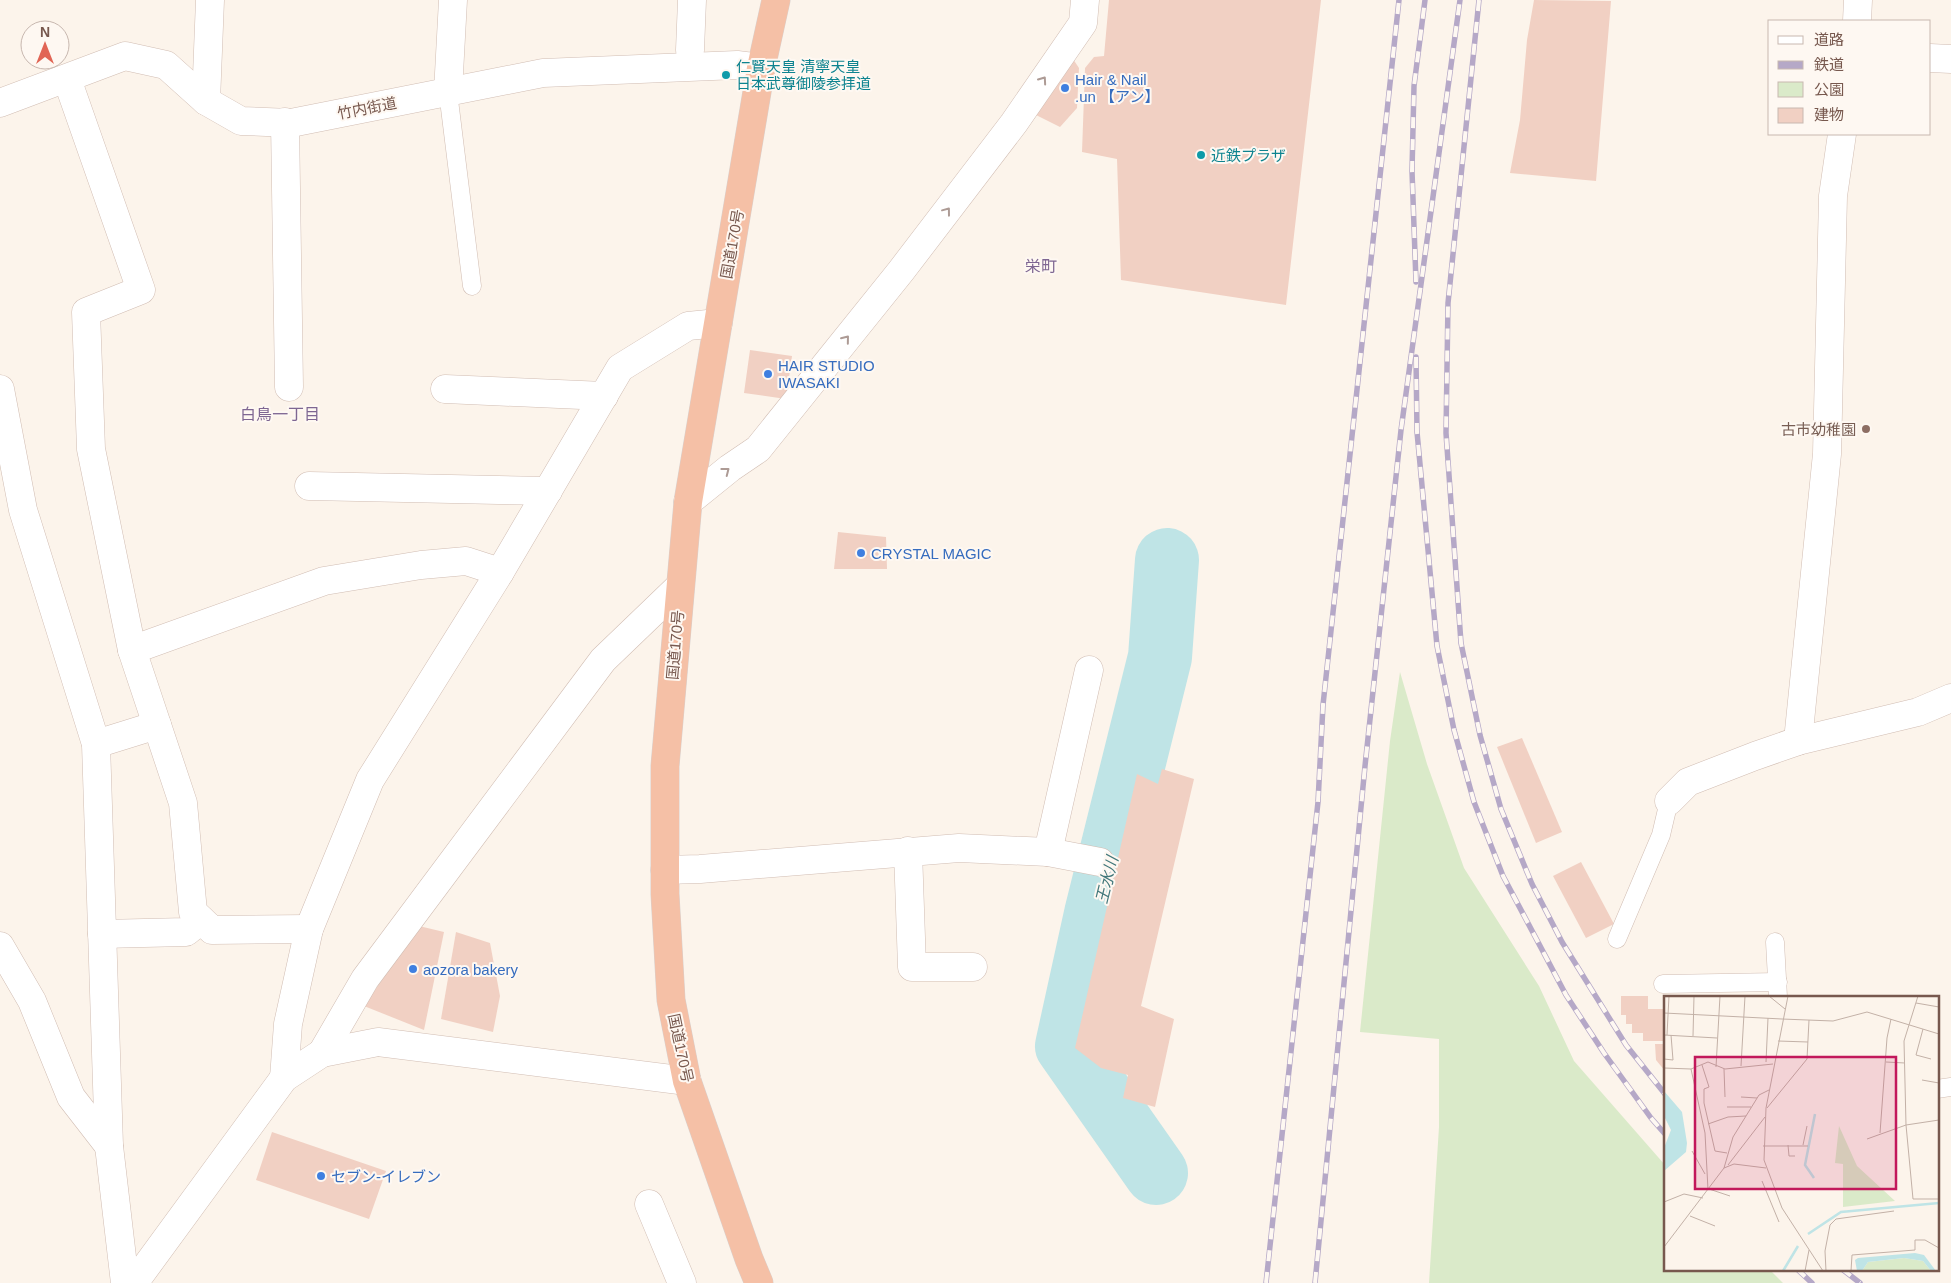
<svg xmlns="http://www.w3.org/2000/svg" width="1951" height="1283" font-family="Helvetica,'Noto Sans JP',sans-serif">
  <rect width="100%" height="100%" fill="#fcf4eb"/>
  <polygon fill="#daeac9" points="1400,672 1427,764 1464,868 1539,986 1574,1061 1665,1165 1665,1269 1769,1269 1783,1283 1429,1283 1439,1127 1439,1039 1360,1032 1390,741"/>
  <g fill="none" stroke-linecap="round" stroke-linejoin="round">
    <polyline stroke="#bfe4e6" stroke-width="64" points="1156,1173 1067,1046 1096,914 1160,657 1167,560"/>
  </g>
  <g fill="#f1d0c3">
    <polygon points="1109,0 1321,0 1286,305 1121,280 1117,159 1082,152 1085,68 1094,57 1104,56"/>
    <polygon points="1534,0 1611,1 1596,181 1510,173 1520,120 1527,40"/>
    <polygon points="1073,59 1079,68 1077,108 1060,127 1034,114"/>
    <polygon points="750,350 792,356 786,399 744,393"/>
    <polygon points="838,532 886,537 887,569 834,569"/>
    <polygon points="1522,738 1562,832 1536,843 1497,747"/>
    <polygon points="1162,769 1194,779 1141,1006 1174,1019 1155,1107 1123,1098 1128,1075 1101,1068 1075,1048 1137,774 1158,784"/>
    <polygon points="1581,862 1614,924 1586,938 1553,876"/>
    <polygon points="419,926 444,932 424,1030 364,1006"/>
    <polygon points="456,932 490,943 500,996 493,1032 441,1019"/>
    <polygon points="1621,996 1648,996 1648,1009 1663,1009 1664,1041 1643,1041 1643,1033 1632,1033 1632,1024 1626,1024 1626,1015 1621,1015"/>
    <polygon points="1655,1044 1665,1044 1665,1071 1656,1060"/>
    <polygon points="272,1132 386,1171 369,1219 256,1180"/>
  </g>
  <g fill="none" stroke-linecap="round" stroke-linejoin="round">
    <defs>
      <g id="service">
        <polyline points="448,92 472,286"/>
        <polyline points="1617,939 1661,835 1669,801"/>
        <polyline points="1775,942 1778,997"/>
        <polyline points="1663,984 1778,982"/>
        <polyline points="1937,1089 1951,1087"/>
      </g>
      <g id="minor">
        <polyline points="1857,21 1858,0"/>
        <polyline points="690,50 692,0"/>
        <polyline points="1930,58 1951,59"/>
        <polyline points="67,79 141,290 86,312 91,449 132,650 183,803 193,912 212,930 309,929"/>
        <polyline points="448,92 453,0"/>
        <polyline points="206,101 210,0"/>
        <polyline points="0,103 125,56 166,65 206,101 241,121 291,123 543,73 737,65 761,68"/>
        <polyline points="285,122 289,387"/>
        <polyline points="0,389 23,510 96,744 109,1146 125,1283"/>
        <polyline points="445,389 604,396"/>
        <polyline points="309,486 548,491"/>
        <polyline points="688,502 730,468 758,449 901,271 1014,123 1083,23 1085,0"/>
        <polyline points="132,650 324,581 421,565 466,561 500,572"/>
        <polyline points="1798,741 1827,454 1833,196 1842,134"/>
        <polyline points="96,744 157,725"/>
        <polyline points="1669,801 1688,782 1755,756 1798,741 1918,712 1951,698"/>
        <polyline points="908,851 912,967 973,967"/>
        <polyline points="1048,852 1089,670"/>
        <polyline points="665,870 700,869 959,848 1048,852 1100,862"/>
        <polyline points="102,934 186,932 201,920"/>
        <polyline points="0,946 32,1001 71,1097 109,1146"/>
        <polyline points="322,1053 365,979 603,660 680,586"/>
        <polyline points="284,1078 288,1024 309,929 370,780 500,572 620,368 688,326 718,323"/>
        <polyline points="649,1204 682,1283"/>
      </g>
      <polyline id="tertiary" points="134,1283 284,1078 322,1053 378,1042 687,1081"/>
      <polyline id="trunk" points="759,1283 749,1259 687,1081 671,1000 665,894 665,766 688,502 761,68 776,0"/>
    </defs>
    <use href="#service" stroke="#d1bdb3" stroke-width="19"/>
    <use href="#minor" stroke="#d1bdb3" stroke-width="29"/>
    <use href="#tertiary" stroke="#d1bdb3" stroke-width="29"/>
    <use href="#trunk" stroke="#d9d0cd" stroke-width="29"/>
    <use href="#service" stroke="#fff" stroke-width="18"/>
    <use href="#minor" stroke="#fff" stroke-width="28"/>
    <use href="#tertiary" stroke="#fff" stroke-width="28"/>
    <use href="#trunk" stroke="#f5c0a6" stroke-width="28"/>
    <defs>
      <g id="rail">
        <polyline points="1479,0 1448,303 1446,433 1461,643 1480,735 1501,809 1532,884 1562,942 1626,1045 1665,1094"/>
        <polyline points="1416,282 1412,171 1414,86 1425,0"/>
        <polyline points="1416,357 1417,432 1437,646 1454,730 1474,802 1503,876 1566,995 1604,1053 1651,1118 1665,1134"/>
        <polyline points="1797,1269 1812,1283"/>
        <polyline points="1842,1269 1860,1283"/>
        <polyline points="1266,1283 1318,802 1323,705 1399,0"/>
        <polyline points="1315,1283 1365,766 1401,430 1460,0"/>
      </g>
    </defs>
    <use href="#rail" stroke="#b5a8c7" stroke-width="5.5"/>
    <use href="#rail" stroke="#fef8f2" stroke-width="4" stroke-dasharray="11" stroke-linecap="butt"/>
  </g>
  <defs><path id="oneway-chevron" d="M-2-3.5L2.5 0L-2 3.5" fill="none" stroke-width="1.6" stroke-linecap="round" stroke-linejoin="round" transform="scale(1.25)"/></defs>
  <g stroke="#ad9b95">
    <use href="#oneway-chevron" transform="translate(1043 80) rotate(-55)"/>
    <use href="#oneway-chevron" transform="translate(947 211) rotate(-53)"/>
    <use href="#oneway-chevron" transform="translate(846 339) rotate(-51)"/>
    <use href="#oneway-chevron" transform="translate(726 471) rotate(-38)"/>
  </g>
  <g fill="#0f9aa8" stroke="#fef8f2" stroke-width="2">
    <circle cx="726" cy="75" r="5"/>
    <circle cx="1201" cy="155" r="5"/>
  </g>
  <g fill="#3f7fe0" stroke="#fef8f2" stroke-width="2">
    <circle cx="1065" cy="88" r="5"/>
    <circle cx="768" cy="374" r="5"/>
    <circle cx="861" cy="553" r="5"/>
    <circle cx="413" cy="969" r="5"/>
    <circle cx="321" cy="1176" r="5"/>
  </g>
  <circle fill="#8d6e63" stroke="#fef8f2" stroke-width="2" cx="1866" cy="429" r="5"/>
  <g text-anchor="middle" dominant-baseline="central" stroke-width="4" stroke-linejoin="round" paint-order="stroke">
    <g font-size="15" fill="#0d838f" stroke="#fef8f2" text-anchor="start">
      <text x="736" y="66">仁賢天皇 清寧天皇<tspan x="736" dy="17">日本武尊御陵参拝道</tspan></text>
      <text x="1211" y="155">近鉄プラザ</text>
    </g>
    <g font-size="15" fill="#366cbe" stroke="#fef8f2" text-anchor="start">
      <text x="1075" y="79">Hair &amp; Nail<tspan x="1075" dy="17">.un 【アン】</tspan></text>
      <text x="778" y="365">HAIR STUDIO<tspan x="778" dy="17">IWASAKI</tspan></text>
      <text x="871" y="553">CRYSTAL MAGIC</text>
      <text x="423" y="969">aozora bakery</text>
      <text x="331" y="1176">セブン-イレブン</text>
    </g>
    <g font-size="15" fill="#77584e" stroke="#fef8f2">
      <text transform="translate(367 108) rotate(-11)">竹内街道</text>
      <text transform="translate(732 244) rotate(-80)">国道170号</text>
      <text transform="translate(675 645) rotate(-85)">国道170号</text>
      <text transform="translate(681 1048) rotate(78)">国道170号</text>
    </g>
    <g font-size="15" fill="#785e54" stroke="#fef8f2" text-anchor="end">
      <text x="1856" y="429">古市幼稚園</text>
    </g>
    <g font-size="16" fill="#7e6692" stroke="#fef8f2">
      <text x="1041" y="266">栄町</text>
      <text x="280" y="414">白鳥一丁目</text>
    </g>
    <g font-size="16" font-style="italic" fill="#42787b" stroke="#fef8f2">
      <text transform="translate(1107 880) rotate(-76)">王水川</text>
    </g>
  </g>
  <g transform="translate(1664 996)">
    <rect width="275" height="275" fill="#fcf4eb"/>
    <path d="M 175,130 L 193,170 L 231,205 L 179,211 L 179,168 L 171,167 ZM 240,262 L 259,265 L 267,275 L 198,275 L 204,266 Z" fill="#daeac9"/>
    <path d="M 0,95 L 18,116 L 23,147 L 22,156 L 0,175 L 0,152 L 7,134 L 0,120 ZM 251,257 L 260,259 L 272,275 L 267,275 L 259,265 L 240,262 L 204,266 L 198,275 L 193,275 L 191,264 L 194,262 Z" fill="#bfe4e6"/>
    <path fill="none" stroke="#bfe4e6" stroke-width="2.5" d="M 150,182 L 141,169 L 151,118M 144,238 L 177,216 L 275,207M 119,275 L 134,250"/>
    <path fill="none" stroke="#c3b1a7" stroke-width="1" d="M 105,0 L 121,13M 124,0 L 102,112 L 100,164 L 118,212 L 159,275M 254,0 L 240,45 L 242,129 L 249,203 L 275,203M 252,7 L 275,11M 0,17 L 118,23M 118,23 L 169,25 L 203,16 L 275,38M 259,33 L 252,59 L 267,63M 0,39 L 53,42M 3,39 L 5,0M 29,40 L 30,0M 114,45 L 144,46M 0,63 L 9,64 L 7,39M 102,66 L 104,22M 222,66 L 241,67M 38,69 L 45,91 L 40,93 L 40,107 L 51,155 L 63,157M 77,70 L 81,0M 52,71 L 56,0M 0,72 L 27,73 L 44,66 L 61,73 L 109,68M 27,73 L 41,137 L 44,194M 60,73 L 61,101M 258,84 L 275,87M 77,101 L 93,102M 63,111 L 87,111M 103,112 L 143,63 L 145,24M 44,128 L 64,121 L 82,120M 216,137 L 223,42 L 227,23M 203,143 L 242,129 L 275,124M 124,149 L 125,160 L 131,160M 139,149 L 143,130M 99,150 L 144,150M 28,155 L 41,178M 64,169 L 101,121M 60,172 L 69,141 L 95,99 L 105,94M 98,185 L 115,226M 45,193 L 66,200M 0,206 L 20,198 L 39,202M 26,220 L 51,230M 0,251 L 60,172 L 70,168 L 102,172M 141,275 L 145,254M 162,275 L 161,255 L 166,229 L 172,223 L 230,215M 187,275 L 188,259 L 251,254 L 251,244 L 261,244 L 275,252"/>
    <path fill="#c2185b" fill-opacity="0.15" stroke="#c2185b" stroke-width="2.5" d="M 31,61 L 232,61 L 232,193 L 31,193 Z"/>
    <rect width="275" height="275" fill="none" stroke="#77584e" stroke-width="2.5"/>
  </g>
  <rect x="1768" y="20" width="162" height="115" fill="#fef8f2" stroke="#c8b8b0"/>
  <rect x="1778" y="36" width="25" height="8" fill="#ffffff" stroke="#c8b8b0"/>
  <text x="1814" y="45" font-size="15" fill="#77584e">道路</text>
  <rect x="1778" y="61" width="25" height="8" fill="#b5a8c7" stroke="#c8b8b0"/>
  <text x="1814" y="70" font-size="15" fill="#77584e">鉄道</text>
  <rect x="1778" y="82" width="25" height="15" fill="#daeac9" stroke="#c8b8b0"/>
  <text x="1814" y="95" font-size="15" fill="#77584e">公園</text>
  <rect x="1778" y="108" width="25" height="15" fill="#f1d0c3" stroke="#c8b8b0"/>
  <text x="1814" y="120" font-size="15" fill="#77584e">建物</text>
  <g transform="translate(45 45)"><circle r="24" fill="#fef8f2" stroke="#c8b8b0"/>
  <path d="M0-4L9 19L0 12L-9 19Z" fill="#e16555"/>
  <text y="-8" font-size="14" font-weight="bold" text-anchor="middle" fill="#77584e">N</text>
  </g>
</svg>
